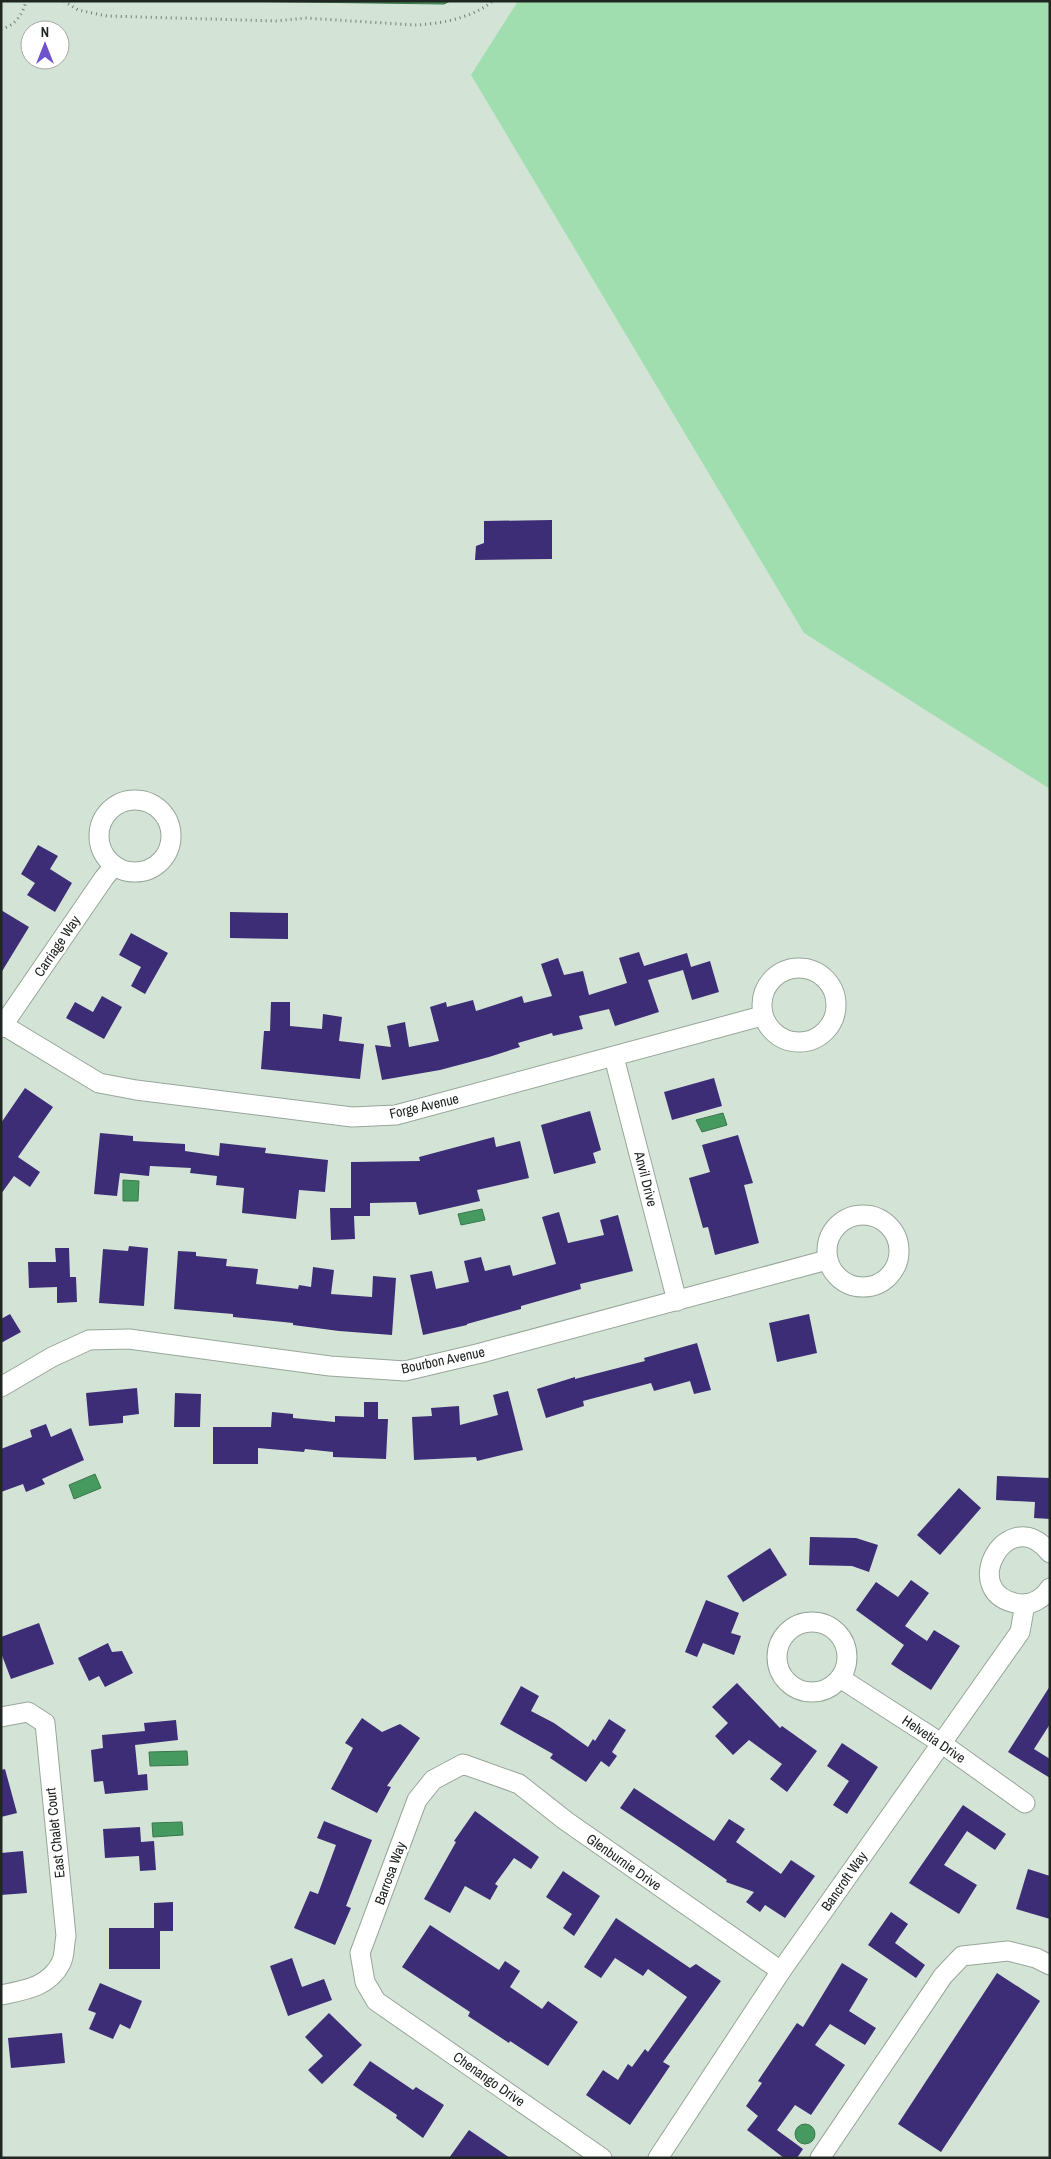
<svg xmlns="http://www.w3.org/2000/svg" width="1051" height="2159" font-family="'Archivo Narrow',sans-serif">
  <rect width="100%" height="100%" fill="#d3e4d6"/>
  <polygon fill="#a1deaf" points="518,1 1050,1 1050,789 804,633 471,75"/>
  <g fill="#469a5f" stroke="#3b774c">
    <polygon points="227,1 450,1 444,4"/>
    <polygon points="723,1113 727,1125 702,1132 696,1120"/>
    <polygon points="123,1180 139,1181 138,1201 123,1201"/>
    <polygon points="482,1209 485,1220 461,1225 458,1214"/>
    <polygon points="95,1474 101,1488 74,1499 69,1485"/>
    <polygon points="187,1751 188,1765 150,1766 149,1752"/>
    <polygon points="182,1822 183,1835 153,1837 152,1823"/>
    <circle cx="805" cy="2134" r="10"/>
  </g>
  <g fill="#3d2d76">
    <polygon points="552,520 552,559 475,560 476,546 484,543 484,521"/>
    <polygon points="38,845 58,856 50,869 72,883 55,912 27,895 35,883 21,874"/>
    <polygon points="1,910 29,927 1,973"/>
    <polygon points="230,912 288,913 288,939 230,938"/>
    <polygon points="131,933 168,953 145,994 131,986 141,967 119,955"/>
    <polygon points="639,952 644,966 687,953 691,967 710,961 719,992 692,1000 683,970 648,980 659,1012 615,1026 609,1009 579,1016 583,1029 553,1036 552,1033 518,1043 520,1047 489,1057 440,1070 382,1080 375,1045 391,1047 387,1026 405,1022 409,1047 439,1041 430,1007 446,1002 447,1007 473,1000 476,1011 522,996 524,1003 552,996 541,964 558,958 564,975 583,971 589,995 627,983 619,958"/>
    <polygon points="102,996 122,1007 104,1039 66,1018 75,1002 93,1012"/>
    <polygon points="271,1002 290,1002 290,1026 322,1029 323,1014 342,1017 339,1041 364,1044 360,1079 261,1069 264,1031 270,1031"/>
    <polygon points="714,1078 722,1106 672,1120 664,1092"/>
    <polygon points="25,1088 53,1107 18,1157 40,1172 30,1187 14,1176 1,1194 1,1123"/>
    <polygon points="590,1111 601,1150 593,1153 596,1163 554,1174 541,1125"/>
    <polygon points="100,1133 133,1136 133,1141 185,1144 185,1151 219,1156 220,1143 266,1148 265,1153 328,1160 325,1192 299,1190 296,1219 242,1213 244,1188 216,1185 217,1176 190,1173 191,1168 150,1166 149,1176 120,1173 117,1196 94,1194"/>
    <polygon points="738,1135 753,1183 744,1185 759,1243 715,1255 708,1227 703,1228 689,1178 710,1172 702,1145"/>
    <polygon points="494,1137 496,1147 520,1141 529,1178 477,1190 480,1201 419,1215 416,1202 370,1203 370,1216 354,1216 355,1239 331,1240 330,1208 351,1208 351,1162 420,1161 419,1157"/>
    <polygon points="559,1212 568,1243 604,1235 600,1220 618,1215 633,1271 580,1284 581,1289 521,1306 521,1309 467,1324 467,1325 423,1335 410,1275 432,1271 436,1289 469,1282 464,1261 481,1257 485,1271 510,1265 513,1276 556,1264 542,1217"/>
    <polygon points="129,1246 148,1248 144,1306 99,1303 103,1249 128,1251"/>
    <polygon points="55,1248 69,1248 70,1277 76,1277 77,1302 57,1303 57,1287 29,1288 28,1262 56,1262"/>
    <polygon points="178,1251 196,1252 196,1256 227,1259 226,1266 258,1269 256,1284 298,1289 299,1285 311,1287 313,1267 334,1270 331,1294 372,1297 373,1276 396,1278 392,1335 339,1331 293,1325 293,1323 233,1317 233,1314 174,1309"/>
    <polygon points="10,1314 21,1332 1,1343 1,1319"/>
    <polygon points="809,1314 817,1353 777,1362 769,1323"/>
    <polygon points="697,1343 711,1390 694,1394 690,1381 654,1391 651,1383 583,1401 584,1406 546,1418 537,1389 575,1377 575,1379 645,1361 644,1358"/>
    <polygon points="137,1388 139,1414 123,1416 123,1423 89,1426 86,1393"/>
    <polygon points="508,1391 523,1450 477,1461 476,1457 414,1460 412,1417 432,1416 431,1408 459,1406 460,1425 498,1415 493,1395"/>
    <polygon points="175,1393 201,1394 200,1427 174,1427"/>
    <polygon points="364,1402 378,1402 378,1419 388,1419 386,1459 333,1457 333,1452 305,1449 304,1452 258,1448 258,1464 213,1464 213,1427 271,1427 272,1412 293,1414 293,1418 335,1422 335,1416 364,1417"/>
    <polygon points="46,1424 51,1437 71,1428 84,1460 42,1479 45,1484 26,1492 23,1484 1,1492 1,1449 32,1437 30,1430"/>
    <polygon points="997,1476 1050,1478 1050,1519 1034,1518 1035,1502 996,1500"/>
    <polygon points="959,1488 981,1508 940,1555 917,1535"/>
    <polygon points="810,1537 856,1538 878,1545 869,1572 852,1566 809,1565"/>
    <polygon points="770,1548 787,1575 743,1602 727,1576"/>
    <polygon points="911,1580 929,1593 905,1626 927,1641 934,1630 960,1646 931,1690 891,1664 904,1645 856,1610 876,1582 898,1597"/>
    <polygon points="706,1600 739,1613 731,1633 741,1636 734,1655 703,1643 697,1657 685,1652"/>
    <polygon points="39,1623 54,1664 11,1679 1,1653 1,1637"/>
    <polygon points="108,1643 112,1652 122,1651 133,1673 105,1687 99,1676 89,1681 78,1658"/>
    <polygon points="737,1683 780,1728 782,1726 817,1751 787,1792 770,1779 782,1764 749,1740 733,1755 715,1736 728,1723 712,1707"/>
    <polygon points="521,1686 539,1696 531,1711 554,1723 588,1747 593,1739 595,1741 609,1719 626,1730 612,1752 617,1756 609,1767 601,1761 586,1782 550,1758 553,1754 500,1724"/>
    <polygon points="1050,1686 1050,1724 1034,1749 1050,1759 1050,1778 1008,1752"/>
    <polygon points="362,1718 382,1732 400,1724 420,1738 387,1786 391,1787 377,1813 331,1789 353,1748 345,1743"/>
    <polygon points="176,1720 178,1740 135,1745 138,1775 147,1774 148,1790 105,1794 103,1781 94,1782 91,1750 103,1748 102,1735 145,1731 144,1723"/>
    <polygon points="842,1743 878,1767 847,1814 833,1805 849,1781 827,1766"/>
    <polygon points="5,1769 17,1813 1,1817 1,1770"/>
    <polygon points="634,1788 714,1841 729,1819 745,1829 736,1842 781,1874 791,1860 815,1876 785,1918 765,1905 760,1912 746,1902 754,1892 726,1882 727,1880 676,1845 620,1808"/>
    <polygon points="963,1805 1006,1834 995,1850 967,1831 944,1865 977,1885 959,1914 909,1883"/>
    <polygon points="475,1811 539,1857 531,1869 514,1858 495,1884 498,1886 490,1900 465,1886 450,1913 424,1899 456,1842 454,1841"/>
    <polygon points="324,1821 372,1840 346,1906 351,1908 335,1945 294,1928 310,1891 318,1894 336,1845 317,1838"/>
    <polygon points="140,1827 141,1842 154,1841 156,1870 140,1871 139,1856 105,1858 103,1829"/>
    <polygon points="23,1851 27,1893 1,1895 1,1853"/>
    <polygon points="1028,1869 1050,1876 1050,1919 1016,1909"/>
    <polygon points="563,1871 600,1896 574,1936 563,1928 572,1914 546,1897"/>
    <polygon points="173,1902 173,1931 160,1931 160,1969 109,1969 109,1928 154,1928 154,1903"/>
    <polygon points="891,1912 908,1924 895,1943 925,1965 916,1978 868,1945"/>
    <polygon points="616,1918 690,1968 696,1964 721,1981 663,2062 670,2066 630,2125 586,2095 603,2070 618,2080 628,2064 632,2067 645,2049 648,2052 687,1997 648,1969 643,1976 615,1958 601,1978 584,1967"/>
    <polygon points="430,1925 499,1970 505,1961 520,1971 510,1987 542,2009 548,2001 578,2022 548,2066 510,2041 509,2043 468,2016 470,2012 402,1967"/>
    <polygon points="292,1958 302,1987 324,1979 332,2000 288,2016 270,1966"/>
    <polygon points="842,1963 868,1979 849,2011 876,2028 865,2045 830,2024 815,2045 845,2065 811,2115 795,2105 777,2130 803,2149 797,2158 784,2158 747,2130 758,2116 746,2106 762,2083 758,2081 797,2023 803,2027"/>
    <polygon points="997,1973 1040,2001 941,2152 898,2124"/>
    <polygon points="100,1983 142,2001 130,2029 120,2024 113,2039 89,2029 96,2013 88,2010"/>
    <polygon points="329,2013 362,2045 322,2084 308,2070 323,2056 305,2037"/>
    <polygon points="62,2033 65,2063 11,2068 8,2038"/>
    <polygon points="370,2061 413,2090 416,2087 444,2105 423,2138 396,2118 397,2115 353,2085"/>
    <polygon points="469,2130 510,2158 449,2158"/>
  </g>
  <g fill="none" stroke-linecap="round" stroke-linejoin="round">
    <defs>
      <g id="minor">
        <circle cx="135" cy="836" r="36"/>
        <circle cx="799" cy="1005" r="37"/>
        <polyline points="3,1025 99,1083 136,1090 352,1117 396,1115 762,1016"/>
        <polyline points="1,1028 104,878 114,866"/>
        <polyline points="614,1057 677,1301"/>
        <circle cx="863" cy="1251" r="36"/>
        <polyline points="1,1387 52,1357 89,1340 129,1339 330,1366 405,1371 481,1353 827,1260"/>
        <path d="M 1050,1553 C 1008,1499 954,1596 1021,1604 C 1032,1605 1044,1598 1050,1588"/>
        <circle cx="812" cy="1657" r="35"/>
        <polyline points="840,1678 941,1743 1025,1803"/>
        <path d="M 1,1717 L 28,1712 L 45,1723 L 66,1936 C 64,1944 65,1956 61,1963 C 49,1987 25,1990 1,1995"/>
        <polyline points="602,2158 376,2001 365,1982 360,1953 417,1800 433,1780 463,1764 519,1784 566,1821 781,1971"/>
        <polyline points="658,2158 781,1971 1020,1632 1025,1604"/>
        <polyline points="820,2158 943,1976 962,1956 1008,1951 1036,1958 1050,1965"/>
      </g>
    </defs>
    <use href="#minor" stroke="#96a699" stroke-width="21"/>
    <g stroke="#737e75" stroke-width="3" stroke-dasharray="1 4" stroke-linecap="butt">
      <path d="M 64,1 L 78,10 L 107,16 L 277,21 L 305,18 L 415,25 C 441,24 472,18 493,1"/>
      <path d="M 1,29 C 15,26 23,14 26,1"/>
    </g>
    <use href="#minor" stroke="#fff" stroke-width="19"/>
  </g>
  <g text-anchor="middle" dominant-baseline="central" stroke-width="5" stroke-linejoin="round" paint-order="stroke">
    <g font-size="14" fill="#202621" stroke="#fff">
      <text transform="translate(57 946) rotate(-56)">Carriage Way</text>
      <text transform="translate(424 1106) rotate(-13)">Forge Avenue</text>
      <text transform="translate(646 1179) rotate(76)">Anvil Drive</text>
      <text transform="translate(443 1360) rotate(-12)">Bourbon Avenue</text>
      <text transform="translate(934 1739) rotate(34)">Helvetia Drive</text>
      <text transform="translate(55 1833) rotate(-96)">East Chalet Court</text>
      <text transform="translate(624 1862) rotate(35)">Glenburnie Drive</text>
      <text transform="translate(390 1873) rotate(-70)">Barrosa Way</text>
      <text transform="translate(844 1881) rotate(-55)">Bancroft Way</text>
      <text transform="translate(489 2079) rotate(35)">Chenango Drive</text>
    </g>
  </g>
  <rect width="1051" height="2159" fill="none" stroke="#202621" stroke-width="5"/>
  <g transform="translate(45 45)"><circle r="24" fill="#ffffff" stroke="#a6a8a6"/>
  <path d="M0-4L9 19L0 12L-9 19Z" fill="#6e53cc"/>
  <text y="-8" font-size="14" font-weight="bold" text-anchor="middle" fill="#202621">N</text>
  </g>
</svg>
